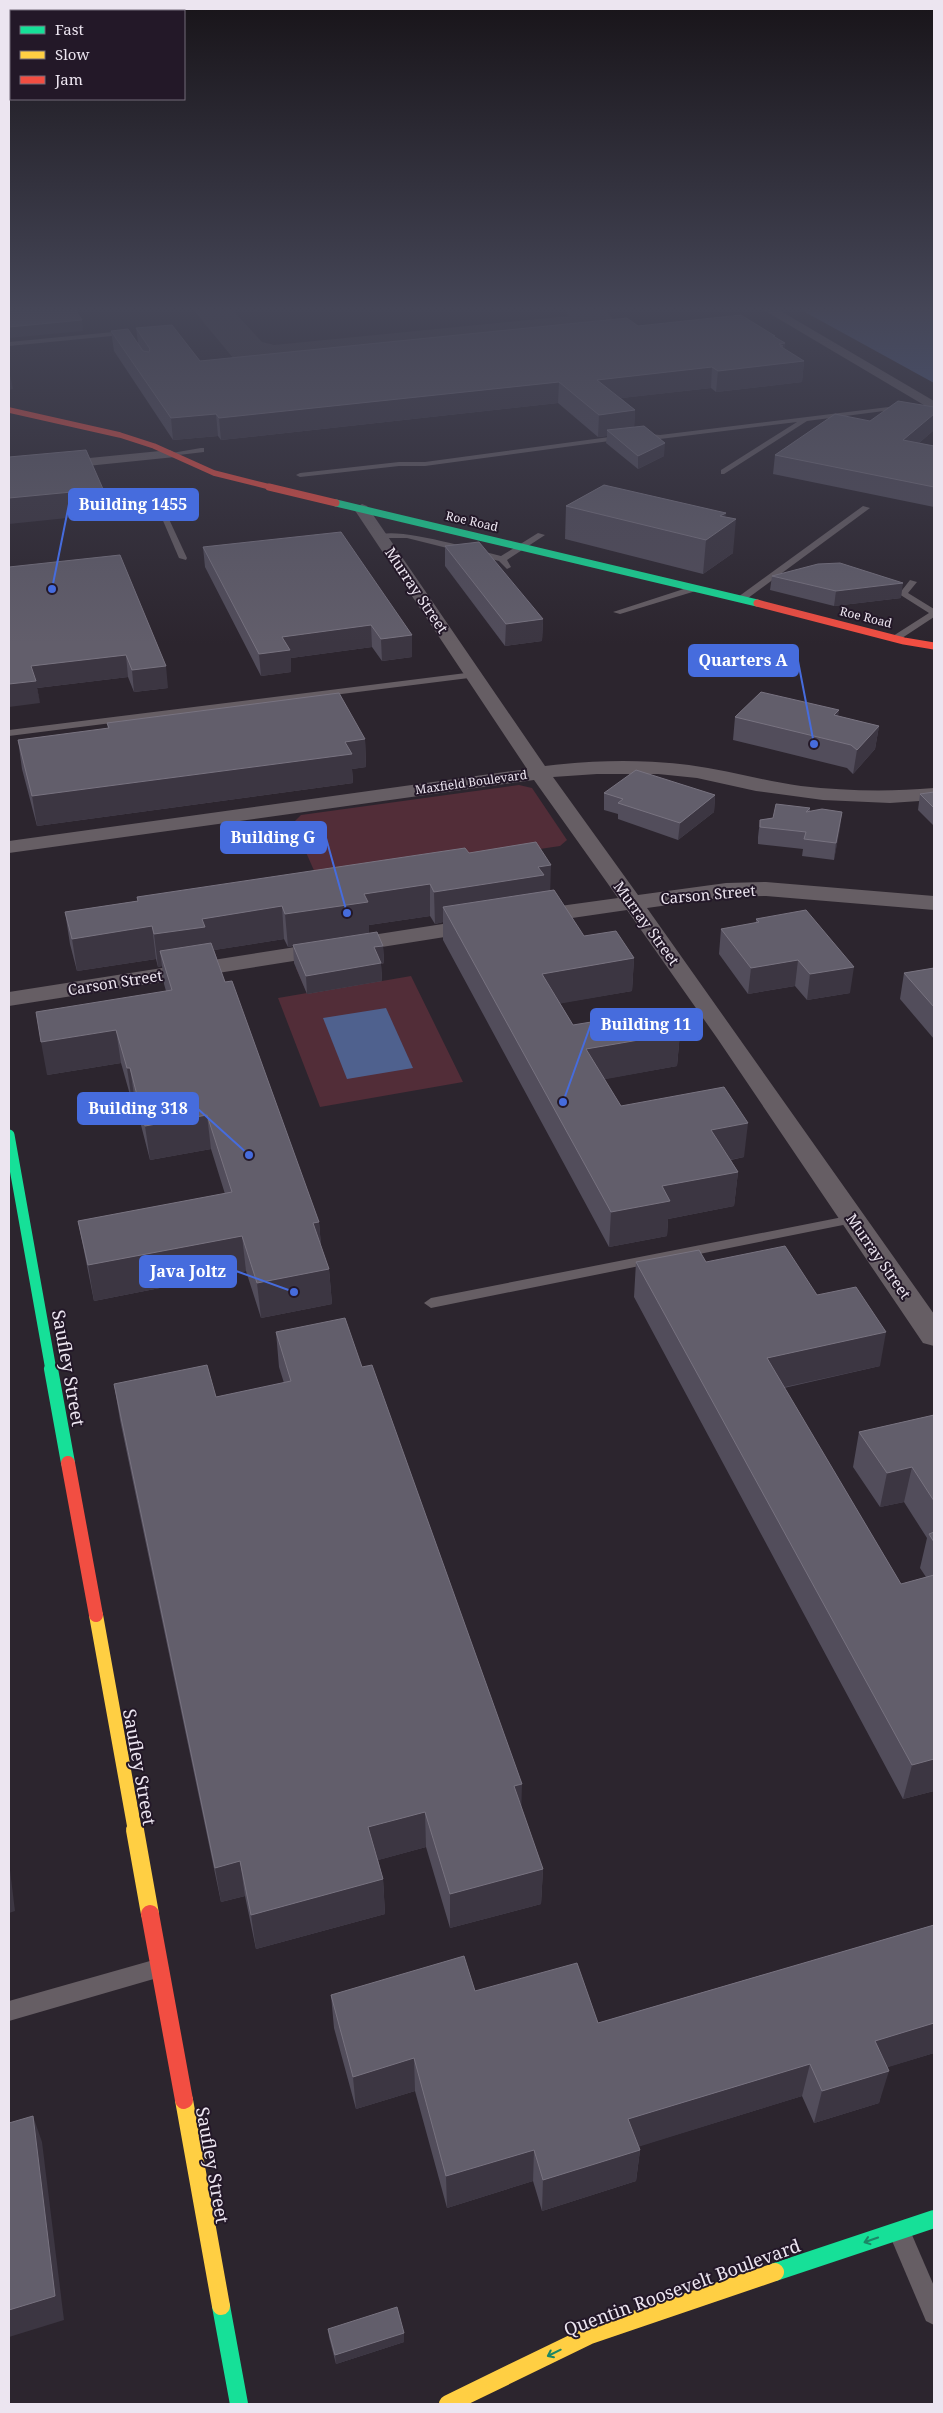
<svg xmlns="http://www.w3.org/2000/svg" width="943" height="2413" font-family="'Noto Serif',serif">
  <rect width="100%" height="100%" fill="#2c252e"/>
  <g fill="#522d38">
    <polygon points="519,785 532,788 567,840 560,846 333,880 316,875 293,823 301,815"/>
    <polygon points="370,956 384,963 374,965 382,981 411,976 463,1082 320,1107 278,998 307,993 296,968"/>
  </g>
  <g fill="#4f618e">
    <polygon points="794,306 934,306 934,383"/>
    <polygon points="386,1008 413,1068 347,1079 323,1018"/>
  </g>
  <g fill="none" stroke-linecap="round" stroke-linejoin="round">
    <polygon fill="#48424a" fill-rule="evenodd" points="190,306 229,306 262,342 274,345 569,316 562,306 602,306 613,319 602,332 579,338 274,369 234,359"/>
    <g fill="#665e64" fill-rule="evenodd">
      <polygon points="124,331 129,339 125,339 122,335 9,346 9,342"/>
      <polygon points="905,405 907,408 807,421 724,474 721,474 721,470 797,422 660,439 639,437 425,466 399,466 300,477 296,475 300,473 399,462 425,462 639,433 660,435"/>
      <polygon points="201,448 204,448 204,452 170,456 166,454"/>
      <polygon points="155,502 162,504 187,558 186,560 179,558"/>
      <polygon points="863,506 870,508 744,601 738,601 738,597"/>
      <path d="M 538,533 L 545,535 L 507,560 L 511,567 L 507,569 L 499,561 L 407,538 L 381,538 L 377,536 C 393,525 479,551 501,556 Z"/>
      <polygon points="910,580 917,582 908,593 934,609 934,617 899,640 893,640 893,636 929,613 899,594"/>
      <polygon points="696,585 700,588 699,590 620,614 613,612"/>
      <polygon points="474,672 479,675 477,677 9,736 9,730"/>
      <polygon points="853,1215 858,1216 860,1219 858,1222 431,1308 424,1303 431,1298"/>
      <polygon points="157,1959 164,1962 167,1969 164,1976 9,2021 9,2001"/>
      <polygon points="901,2225 909,2228 934,2286 934,2325 926,2321 890,2236 893,2228"/>
    </g>
    <g fill="#665e64" fill-rule="evenodd">
      <polygon points="757,306 772,306 934,401 934,411"/>
      <polygon points="170,450 177,454 175,457 9,474 9,466"/>
      <path d="M 362,504 L 367,506 L 545,766 C 592,760 642,759 689,765 C 727,770 764,781 801,786 C 846,791 889,792 934,788 L 934,800 L 890,803 L 823,800 L 756,791 L 697,778 L 658,774 L 597,774 L 553,777 L 638,895 L 726,883 L 766,882 L 934,896 L 934,910 L 766,896 L 726,897 L 647,908 L 934,1314 L 934,1346 L 923,1343 L 717,1038 L 627,910 L 531,924 L 523,922 L 520,917 L 523,912 L 531,910 L 618,898 L 534,780 L 9,853 L 9,841 L 527,769 L 354,509 Z"/>
      <polygon points="481,918 489,920 492,925 489,930 9,1006 9,992"/>
    </g>
    <polyline stroke="#16e098" stroke-width="7" points="336,503 757,603"/>
    <polyline stroke="#16e098" stroke-width="11" points="9,1135 51,1370"/>
    <polyline stroke="#16e098" stroke-width="14" points="51,1369 68,1463"/>
    <g stroke="#16e098" stroke-width="18">
      <polyline points="775,2272 934,2219"/>
      <polyline points="221,2306 239,2404"/>
    </g>
    <polyline stroke="#ffcf43" stroke-width="14" points="96,1615 135,1831"/>
    <g stroke="#ffcf43" stroke-width="18">
      <polyline points="135,1830 150,1914"/>
      <polyline points="184,2100 221,2306"/>
      <polyline points="448,2404 590,2335 775,2272"/>
    </g>
    <polyline stroke="#f24e42" stroke-width="5.5" points="9,410 120,435 154,446 214,473 274,488"/>
    <g stroke="#f24e42" stroke-width="7">
      <polyline points="269,487 336,503"/>
      <polyline points="757,603 904,641 934,646"/>
    </g>
    <polyline stroke="#f24e42" stroke-width="14" points="68,1463 96,1615"/>
    <polyline stroke="#f24e42" stroke-width="18" points="150,1914 184,2100"/>
  </g>
  <g fill="#524d5b">
    <polygon points="638,326 775,336 775,337 785,343 784,349 804,361 802,382 716,392 711,388 621,398 635,410 634,427 664,456 638,469 606,443 607,436 598,437 558,403 221,440 218,436 173,440 114,351 111,331 138,343 136,328 200,361"/>
    <polygon points="870,421 934,430 919,443 934,446 934,507 773,474 775,455"/>
    <polygon points="566,506 725,517 733,553 703,574 565,539"/>
    <polygon points="445,546 543,619 542,641 505,646 445,566"/>
    <polygon points="203,547 412,635 412,657 382,661 372,647 291,658 291,672 261,676 205,567"/>
    <polygon points="9,567 168,688 134,692 128,677 37,688 40,703"/>
    <polygon points="772,576 901,598 834,606 770,590"/>
    <polygon points="838,716 879,726 875,749 853,774 847,768 733,740 735,717"/>
    <polygon points="107,723 365,739 366,767 352,769 353,783 37,826 22,769 18,740 108,729"/>
    <polygon points="934,792 934,826 918,810 920,794"/>
    <polygon points="604,793 715,795 714,812 678,840 618,819 618,814 604,810"/>
    <polygon points="810,808 810,811 842,812 834,860 802,856 803,849 758,844 758,837 760,820 773,818"/>
    <polygon points="469,853 550,891 584,936 634,958 632,991 560,1003 573,1025 680,1033 677,1066 604,1079 621,1106 744,1157 731,1160 738,1172 734,1206 668,1219 667,1236 609,1247 443,940 443,922 435,924 430,916 369,925 369,934 383,946 384,963 381,964 382,981 307,994 294,963 293,946 288,947 284,939 214,950 225,982 319,1222 321,1246 329,1269 332,1304 261,1318 246,1271 94,1301 78,1221 225,1194 211,1149 150,1160 135,1102 132,1102 121,1063 47,1075 166,991 164,984 162,966 158,967 156,959 77,971 70,944 65,912 138,901 137,897"/>
    <polygon points="756,919 850,993 807,1000 795,986 748,994 719,954 721,929 756,923"/>
    <polygon points="934,968 934,1039 900,999 904,973"/>
    <polygon points="636,1262 706,1262 817,1295 880,1366 784,1388 901,1584 926,1577 920,1568 927,1538 904,1502 880,1507 853,1467 859,1432 934,1415 934,1791 903,1799 634,1297"/>
    <polygon points="276,1332 521,1807 543,1869 541,1904 450,1928 426,1847 378,1860 383,1879 385,1914 256,1949 245,1896 221,1902 120,1420 114,1384 216,1397 284,1383 279,1367"/>
    <polygon points="934,1925 934,2053 887,2067 879,2103 814,2123 802,2096 639,2146 640,2150 636,2181 542,2211 533,2181 447,2208 415,2091 356,2109 334,2028 331,1995 475,1991 598,2023"/>
    <polygon points="328,2329 404,2333 404,2342 336,2364 329,2337"/>
  </g>
  <g fill="#3c3642">
    <polygon points="82,320 83,331 9,338 9,327"/>
    <polygon points="785,343 783,364 804,361 802,382 716,392 718,371 779,344"/>
    <polygon points="712,367 711,388 596,401 597,380"/>
    <polygon points="9,375 10,375 13,389 9,390"/>
    <polygon points="559,382 558,403 221,440 219,418"/>
    <polygon points="635,410 634,432 607,430 607,436 598,437 599,415"/>
    <polygon points="216,414 218,436 173,440 171,418"/>
    <polygon points="934,414 934,430 900,459 903,440"/>
    <polygon points="665,443 664,456 638,469 638,456"/>
    <polygon points="103,489 106,514 9,524 9,498"/>
    <polygon points="726,513 724,527 736,519 733,553 703,574 706,540 720,516"/>
    <polygon points="903,583 901,598 834,606 836,591"/>
    <polygon points="543,619 542,641 505,646 506,624"/>
    <polygon points="371,625 372,647 291,658 291,672 261,676 259,654 282,637"/>
    <polygon points="412,635 412,657 382,661 381,639"/>
    <polygon points="126,655 128,677 37,688 40,703 9,707 9,684 31,666"/>
    <polygon points="166,666 168,688 134,692 132,670"/>
    <polygon points="839,710 836,733 834,715"/>
    <polygon points="879,726 875,749 853,774 857,750"/>
    <polygon points="365,739 366,767 352,769 353,783 37,826 32,796 345,742"/>
    <polygon points="715,795 714,812 678,840 680,823"/>
    <polygon points="842,812 840,829 834,860 836,843"/>
    <polygon points="551,865 550,897 443,907 443,922 435,924 434,892 538,867"/>
    <polygon points="430,884 430,916 369,925 369,934 288,947 285,914 364,894"/>
    <polygon points="282,906 284,939 208,951 160,951 162,966 158,967 154,934 202,919"/>
    <polygon points="152,926 156,959 77,971 72,939"/>
    <polygon points="383,946 384,963 381,964 382,981 307,994 306,976 374,947"/>
    <polygon points="634,958 632,991 541,1007 542,974"/>
    <polygon points="798,960 795,986 748,994 751,968"/>
    <polygon points="854,967 850,993 807,1000 810,974"/>
    <polygon points="116,1030 121,1063 47,1075 41,1042"/>
    <polygon points="680,1033 677,1066 585,1083 586,1049"/>
    <polygon points="127,1068 130,1068 135,1102 132,1102"/>
    <polygon points="207,1115 211,1149 150,1160 145,1126"/>
    <polygon points="748,1123 744,1157 708,1164 711,1130"/>
    <polygon points="738,1172 734,1206 668,1219 667,1236 609,1247 611,1212 662,1186"/>
    <polygon points="319,1222 322,1257 313,1223"/>
    <polygon points="242,1236 246,1271 94,1301 88,1265"/>
    <polygon points="329,1269 332,1304 261,1318 257,1283"/>
    <polygon points="886,1332 880,1366 762,1392 767,1358"/>
    <polygon points="912,1467 904,1502 880,1507 887,1473"/>
    <polygon points="934,1759 934,1791 903,1799 912,1765"/>
    <polygon points="522,1784 521,1819 514,1786"/>
    <polygon points="425,1812 426,1847 371,1862 368,1827"/>
    <polygon points="240,1861 245,1896 221,1902 215,1868"/>
    <polygon points="9,1862 15,1911 9,1913"/>
    <polygon points="543,1869 541,1904 450,1928 450,1894"/>
    <polygon points="383,1879 385,1914 256,1949 251,1915"/>
    <polygon points="934,2023 934,2053 866,2074 875,2041"/>
    <polygon points="414,2058 415,2091 356,2109 353,2077"/>
    <polygon points="810,2064 802,2096 625,2151 628,2119"/>
    <polygon points="889,2071 879,2103 814,2123 822,2091"/>
    <polygon points="33,2116 42,2142 64,2320 9,2337 9,2310"/>
    <polygon points="534,2150 533,2181 447,2208 446,2176"/>
    <polygon points="640,2150 636,2181 542,2211 543,2180"/>
    <polygon points="404,2333 404,2342 336,2364 335,2355"/>
  </g>
  <g fill="#625e6b" stroke="#787380">
    <polygon points="9,306 73,306 82,320 9,327"/>
    <polygon points="741,315 775,336 773,336 785,343 779,344 783,346 780,346 804,361 718,371 712,367 597,380 635,410 599,415 559,382 219,418 216,414 171,418 111,331 128,329 143,351 149,352 150,349 136,328 172,325 200,361 627,318 638,326"/>
    <polygon points="898,401 934,407 934,414 903,440 934,446 934,487 775,455 835,414 870,421"/>
    <polygon points="644,426 665,443 638,456 607,430"/>
    <polygon points="86,450 103,489 9,498 9,457"/>
    <polygon points="604,485 726,513 720,516 736,519 706,540 566,506"/>
    <polygon points="341,532 412,635 381,639 371,625 282,637 290,650 259,654 203,547"/>
    <polygon points="479,542 543,619 506,624 445,546"/>
    <polygon points="120,555 166,666 132,670 126,655 31,666 36,681 9,684 9,567"/>
    <polygon points="840,563 903,583 836,591 772,576 818,564"/>
    <polygon points="761,692 839,710 834,715 879,726 857,750 851,745 735,717"/>
    <polygon points="339,693 365,739 345,742 352,754 32,796 18,740 109,728 107,723"/>
    <polygon points="636,770 715,795 680,823 618,803 623,799 604,793"/>
    <polygon points="934,792 934,808 920,794"/>
    <polygon points="776,804 810,808 806,812 822,809 842,812 836,843 804,839 806,832 760,827 760,820 773,818"/>
    <polygon points="536,842 551,865 538,867 544,875 434,892 430,884 364,894 368,902 285,914 282,906 202,919 205,927 154,934 152,926 72,939 65,912 138,901 137,897 465,848 469,853"/>
    <polygon points="554,890 584,936 616,931 634,958 542,974 573,1025 664,1010 680,1033 586,1049 621,1106 724,1087 748,1123 711,1130 738,1172 662,1186 670,1201 611,1212 443,907"/>
    <polygon points="806,910 854,967 810,974 798,960 751,968 721,929 759,922 756,919"/>
    <polygon points="377,932 383,946 374,947 381,963 306,976 293,945"/>
    <polygon points="211,943 225,982 232,981 319,1222 313,1223 329,1269 257,1283 242,1236 88,1265 78,1221 232,1192 207,1115 145,1126 130,1068 127,1068 116,1030 41,1042 36,1012 172,990 160,951"/>
    <polygon points="934,968 934,1007 904,973"/>
    <polygon points="785,1246 817,1295 856,1287 886,1332 767,1358 901,1584 934,1575 934,1759 912,1765 636,1262 699,1250 706,1262"/>
    <polygon points="345,1318 362,1367 372,1365 522,1784 514,1786 543,1869 450,1894 425,1812 368,1827 383,1879 251,1915 240,1861 215,1868 114,1384 207,1365 216,1397 291,1381 276,1332"/>
    <polygon points="934,1415 934,1501 912,1467 887,1473 859,1432"/>
    <polygon points="934,1532 934,1542 929,1534"/>
    <polygon points="934,1925 934,2023 875,2041 889,2071 822,2091 810,2064 628,2119 640,2150 543,2180 534,2150 446,2176 414,2058 353,2077 331,1995 464,1956 475,1991 577,1963 598,2023"/>
    <polygon points="33,2116 55,2296 9,2310 9,2123"/>
    <polygon points="397,2307 404,2333 335,2355 328,2329"/>
  </g>
  <defs><path id="oneway-shaft" d="M-6 0H5M1.5-3L5.5 0L1.5 3" fill="none" stroke-width="1.6" stroke-linecap="round" stroke-linejoin="round" transform="scale(1.25)"/></defs>
  <g stroke="#1c8666">
    <use href="#oneway-shaft" transform="translate(871 2240) rotate(161)"/>
    <use href="#oneway-shaft" transform="translate(554 2353) rotate(154)"/>
  </g>
  <linearGradient id="sky" x2="0" y2="1"><stop stop-color="#181419"/><stop offset="0.48" stop-color="#454657"/><stop offset="1" stop-color="#454657" stop-opacity="0"/></linearGradient>
  <rect width="943" height="644" fill="url(#sky)"/>
  <g text-anchor="middle" dominant-baseline="central" stroke-width="4" stroke-linejoin="round" paint-order="stroke">
    <g font-size="12" fill="#ece5f0" stroke="#231828">
      <text transform="translate(472 521) rotate(13)">Roe Road</text>
      <text transform="translate(866 617) rotate(14)">Roe Road</text>
      <text transform="translate(471 782) rotate(-8)">Maxfield Boulevard</text>
    </g>
    <g font-size="15" fill="#ece5f0" stroke="#231828">
      <text transform="translate(417 590) rotate(56)">Murray Street</text>
      <text transform="translate(708 894) rotate(-5)">Carson Street</text>
      <text transform="translate(647 923) rotate(54)">Murray Street</text>
      <text transform="translate(115 982) rotate(-9)">Carson Street</text>
      <text transform="translate(879 1256) rotate(55)">Murray Street</text>
    </g>
    <g font-size="18" fill="#ece5f0" stroke="#231828">
      <text transform="translate(69 1368) rotate(80)">Saufley Street</text>
      <text transform="translate(140 1767) rotate(80)">Saufley Street</text>
      <text transform="translate(213 2165) rotate(80)">Saufley Street</text>
      <text transform="translate(682 2287) rotate(-20)">Quentin Roosevelt Boulevard</text>
    </g>
  </g>
  <path fill="none" stroke="#466cdd" stroke-width="2" d="M52 589L69 504M814 744L798 661M347 913L326 838M563 1102L591 1024M249 1155L198 1109M294 1292L236 1271"/>
  <g fill="#466cdd" stroke="#231828" stroke-width="2">
    <circle cx="52" cy="589" r="5"/>
    <circle cx="814" cy="744" r="5"/>
    <circle cx="347" cy="913" r="5"/>
    <circle cx="563" cy="1102" r="5"/>
    <circle cx="249" cy="1155" r="5"/>
    <circle cx="294" cy="1292" r="5"/>
  </g>
  <g fill="#466cdd" stroke="#466cdd" stroke-width="2">
    <rect x="69" y="489" width="129" height="31" rx="5"/>
    <rect x="689" y="645" width="109" height="31" rx="5"/>
    <rect x="221" y="822" width="105" height="31" rx="5"/>
    <rect x="591" y="1009" width="111" height="31" rx="5"/>
    <rect x="78" y="1093" width="120" height="31" rx="5"/>
    <rect x="140" y="1256" width="96" height="31" rx="5"/>
  </g>
  <g font-size="16" text-anchor="middle" font-weight="bold" fill="#fff">
    <text x="133" y="510">Building 1455</text>
    <text x="743" y="666">Quarters A</text>
    <text x="273" y="843">Building G</text>
    <text x="646" y="1030">Building 11</text>
    <text x="138" y="1114">Building 318</text>
    <text x="188" y="1277">Java Joltz</text>
  </g>
  <rect width="943" height="2413" fill="none" stroke="#ece5f0" stroke-width="20"/>
  <rect x="10" y="10" width="175" height="90" fill="#231828" stroke="#736a78"/>
  <rect x="20" y="26" width="25" height="8" fill="#16e098" stroke="#736a78"/>
  <text x="55" y="35" font-size="15" fill="#ece5f0">Fast</text>
  <rect x="20" y="51" width="25" height="8" fill="#ffcf43" stroke="#736a78"/>
  <text x="55" y="60" font-size="15" fill="#ece5f0">Slow</text>
  <rect x="20" y="76" width="25" height="8" fill="#f24e42" stroke="#736a78"/>
  <text x="55" y="85" font-size="15" fill="#ece5f0">Jam</text>
</svg>
